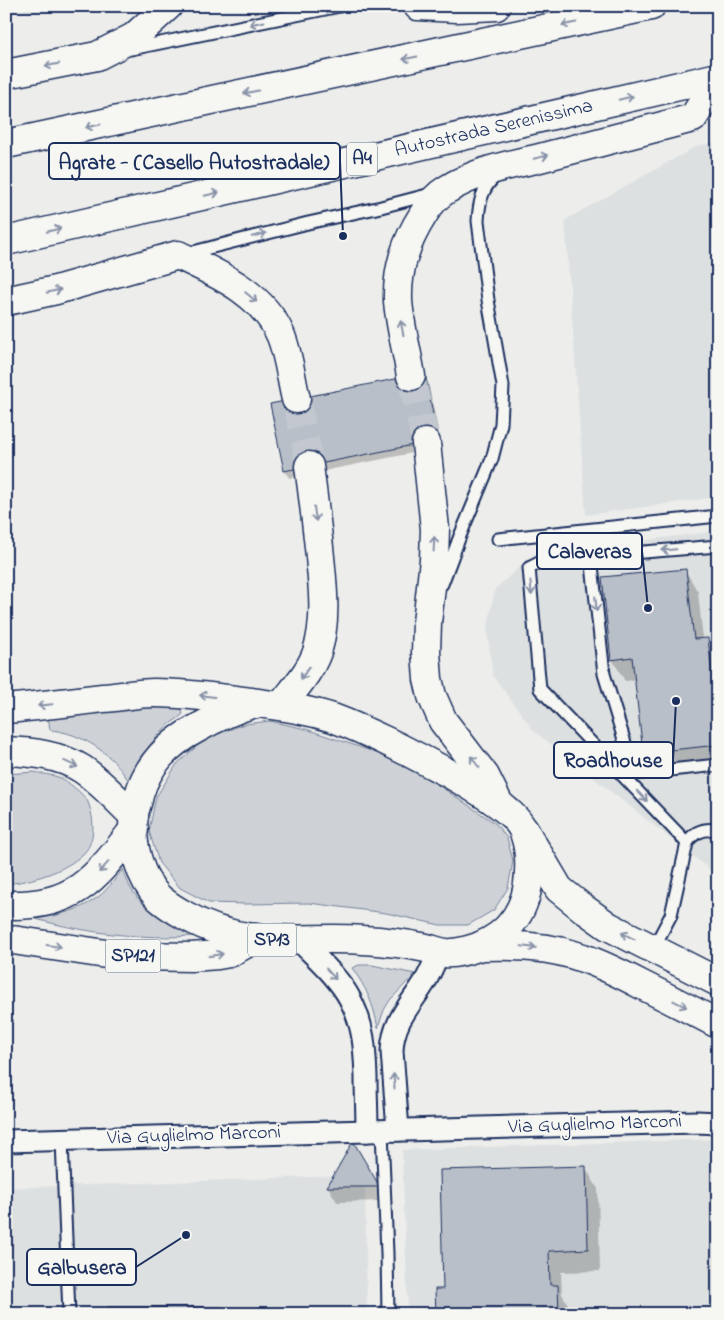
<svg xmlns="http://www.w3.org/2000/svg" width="724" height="1320" font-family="'Indie Flower',sans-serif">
  <rect width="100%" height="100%" fill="#edeeec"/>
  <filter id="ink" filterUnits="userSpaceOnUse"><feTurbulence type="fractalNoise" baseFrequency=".02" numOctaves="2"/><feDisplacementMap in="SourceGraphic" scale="10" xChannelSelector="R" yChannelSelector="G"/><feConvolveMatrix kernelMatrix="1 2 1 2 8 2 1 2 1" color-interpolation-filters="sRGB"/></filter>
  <g filter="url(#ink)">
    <g fill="#dde0e1">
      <polygon points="718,142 718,497 586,515 565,220 697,146"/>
      <polygon points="718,531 718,876 534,731 493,676 487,630 495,589 534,554"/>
      <polygon points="718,1139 718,1314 408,1314 402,1150"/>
      <polygon points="365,1175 367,1314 6,1314 6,1188"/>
    </g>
    <g fill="#ced2d7" stroke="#74809a">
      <path d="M 133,706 L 181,707 L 183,714 C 178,719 172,722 167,726 C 150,742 138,761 129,781 C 125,776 121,770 117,765 C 100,746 75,732 50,730 L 48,716 Z"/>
      <polygon points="270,721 306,729 386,756 423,775 495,823 507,838 513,861 508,888 494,910 468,925 440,925 386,913 309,903 245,904 209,903 180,888 159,863 149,831 156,797 177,764 206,738 245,724"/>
      <path d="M 34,772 C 43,774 53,775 61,778 C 66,780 84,795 87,800 C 94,815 97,841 83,854 C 64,872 32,881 6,884 L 6,774 Z"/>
      <path d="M 123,869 C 125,875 127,881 130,887 C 142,910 174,924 196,936 C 141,939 89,934 36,919 C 60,915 87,909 105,891 C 112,884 117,876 123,869 Z"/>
      <path d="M 359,965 L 372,965 L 415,974 L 390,1000 L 384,1010 L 378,1028 C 373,1003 367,989 352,968 Z"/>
    </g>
    <g fill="#0003">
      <polygon points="6,6 42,6 41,11 6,8"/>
      <polygon points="424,375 428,382 442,447 289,478 285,471"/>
      <polygon points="685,570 698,592 703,639 707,639 718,657 718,768 657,774 644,752 636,680 625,681 612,659"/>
      <polygon points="353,1143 387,1201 337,1202 328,1187"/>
      <polygon points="585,1167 598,1189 600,1271 561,1272 562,1294 570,1308 570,1314 437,1314 445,1290"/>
    </g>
    <g fill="#b9bfc8" stroke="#1b2f5e">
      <polygon points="425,373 438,440 284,471 270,404"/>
      <polygon points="686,569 694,639 708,638 718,728 718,745 643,753 632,657 611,660 602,577"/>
      <polygon points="353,1141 380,1187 327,1187"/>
      <polygon points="586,1166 588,1249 549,1251 550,1285 558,1285 559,1314 436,1314 435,1289 443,1289 440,1170"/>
      <rect x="108" y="1307" width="114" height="7"/>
    </g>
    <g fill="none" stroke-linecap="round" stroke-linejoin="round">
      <g stroke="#c3c8d0" stroke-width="28" stroke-dasharray="28 14" stroke-linecap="butt">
        <polyline points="411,376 426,443"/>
        <polyline points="296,399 306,445 309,466"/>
      </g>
      <defs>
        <g id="lane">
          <polyline points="131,49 340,6"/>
          <polyline points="185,254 308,223 381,207 431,194"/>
          <polyline points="498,539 718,516"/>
          <polyline points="591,556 604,674 626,746 611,763"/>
          <path d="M 442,584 L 460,536 L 492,459 L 501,424 L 503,386 L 488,300 L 478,221 C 479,203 482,187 496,176"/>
          <polyline points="622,775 718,765"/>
          <polyline points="687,843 540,689 529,568 545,560 718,546"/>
          <path d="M 653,949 L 671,915 L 687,843 C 694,831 705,828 718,830"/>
          <polyline points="382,1131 387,1253 388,1314"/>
          <polyline points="62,1140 69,1314"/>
        </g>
        <g id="street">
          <path d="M 298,939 C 316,958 338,976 350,999 C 364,1025 365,1050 366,1077 C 366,1095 367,1113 367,1131"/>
          <path d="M 398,1130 L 392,1051 C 393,1020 411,1005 426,980 C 431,971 435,961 440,951"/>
          <polyline points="6,1141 697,1122 718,1123"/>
        </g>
        <g id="secondary">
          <polyline points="524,830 559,889 584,909 608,926 718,982"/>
          <path d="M 481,946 C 515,945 550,946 583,958 C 604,965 623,975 642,985 C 668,998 693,1011 718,1024"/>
        </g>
        <g id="primary">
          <path d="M 6,709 C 38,706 71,702 103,698 C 120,697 137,693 154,693 C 187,693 219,698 251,702 C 280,706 305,709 333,718 C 373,733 412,754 450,774 C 469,785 512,808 522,828 C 528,841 530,857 529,872 C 528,907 511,934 478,947 C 469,950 456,954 446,953 C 438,952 429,948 421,947 C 402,943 383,941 363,940 C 327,937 290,942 253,938 C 229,935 207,928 186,916 C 177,911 167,905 159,898 C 139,878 130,842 134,814 C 135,808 138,802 139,795 C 148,764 168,744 196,729 C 215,718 234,709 255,703"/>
          <path d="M 6,751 C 32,752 60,755 82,769 C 100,781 118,801 134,816"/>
          <path d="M 6,905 C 75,907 95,879 134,829"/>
          <polyline points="6,939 106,954 137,956 191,957 218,955 229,953 256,938"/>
        </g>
        <g id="highway">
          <polyline points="418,6 457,8 496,6"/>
          <polyline points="6,74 97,56 134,37 168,6"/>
          <polyline points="6,144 651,6"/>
          <polyline points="6,241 718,77"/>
          <path d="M 6,301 L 56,290 L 178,255 C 218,274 263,293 281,336 C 289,356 291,379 296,399"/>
          <path d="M 411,376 C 407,351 400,326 398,301 C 397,268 406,242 423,215 C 429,205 436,196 446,190 C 473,173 506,165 536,159 L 693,118 L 718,79"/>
          <polyline points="426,443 435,529 434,560 427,623 426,652 428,679 432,696 443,721 485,776 499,804"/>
          <path d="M 281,706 C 294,689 310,672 317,652 C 327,621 323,588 320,557 C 317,527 313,496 309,466"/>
        </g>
      </defs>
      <use href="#lane" stroke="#1b2f5e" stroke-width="15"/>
      <use href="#street" stroke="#1b2f5e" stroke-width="25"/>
      <use href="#secondary" stroke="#1b2f5e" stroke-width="31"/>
      <use href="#primary" stroke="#1b2f5e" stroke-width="31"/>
      <use href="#highway" stroke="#1b2f5e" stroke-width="31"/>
      <use href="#lane" stroke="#f6f6f2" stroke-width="11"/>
      <use href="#street" stroke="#f6f6f2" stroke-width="21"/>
      <use href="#secondary" stroke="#f6f6f2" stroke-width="28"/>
      <use href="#primary" stroke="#f6f6f2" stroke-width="28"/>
      <use href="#highway" stroke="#f6f6f2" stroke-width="28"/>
    </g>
    <defs><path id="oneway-shaft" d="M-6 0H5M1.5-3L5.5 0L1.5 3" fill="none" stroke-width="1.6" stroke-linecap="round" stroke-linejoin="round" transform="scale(1.25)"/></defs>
    <g stroke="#8892a8">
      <use href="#oneway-shaft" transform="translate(257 23) rotate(169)"/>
      <use href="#oneway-shaft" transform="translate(569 24) rotate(168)"/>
      <use href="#oneway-shaft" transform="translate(410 58) rotate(168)"/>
      <use href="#oneway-shaft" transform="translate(52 65) rotate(169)"/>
      <use href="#oneway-shaft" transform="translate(251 92) rotate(168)"/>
      <use href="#oneway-shaft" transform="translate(626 98) rotate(-13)"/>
      <use href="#oneway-shaft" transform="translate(93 126) rotate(168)"/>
      <use href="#oneway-shaft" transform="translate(541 157) rotate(-14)"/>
      <use href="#oneway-shaft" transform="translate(212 194) rotate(-13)"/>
      <use href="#oneway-shaft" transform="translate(54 230) rotate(-13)"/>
      <use href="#oneway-shaft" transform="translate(259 235) rotate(-14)"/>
      <use href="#oneway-shaft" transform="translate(54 291) rotate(-13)"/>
      <use href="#oneway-shaft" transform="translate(251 297) rotate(40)"/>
      <use href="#oneway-shaft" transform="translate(402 328) rotate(-101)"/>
      <use href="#oneway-shaft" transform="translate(315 514) rotate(82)"/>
      <use href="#oneway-shaft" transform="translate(434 544) rotate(-87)"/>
      <use href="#oneway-shaft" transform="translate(669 550) rotate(175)"/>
      <use href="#oneway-shaft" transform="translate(531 588) rotate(85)"/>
      <use href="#oneway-shaft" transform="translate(596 604) rotate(84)"/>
      <use href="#oneway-shaft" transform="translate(305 673) rotate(124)"/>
      <use href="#oneway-shaft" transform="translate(207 696) rotate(-173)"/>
      <use href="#oneway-shaft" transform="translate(45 705) rotate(174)"/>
      <use href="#oneway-shaft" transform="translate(475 762) rotate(-127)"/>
      <use href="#oneway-shaft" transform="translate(71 764) rotate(24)"/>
      <use href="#oneway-shaft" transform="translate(642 796) rotate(46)"/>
      <use href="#oneway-shaft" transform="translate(104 867) rotate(132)"/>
      <use href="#oneway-shaft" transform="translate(628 936) rotate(-153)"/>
      <use href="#oneway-shaft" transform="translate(54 946) rotate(8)"/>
      <use href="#oneway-shaft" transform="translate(529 947) rotate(6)"/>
      <use href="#oneway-shaft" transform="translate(216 955) rotate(-9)"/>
      <use href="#oneway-shaft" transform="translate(331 974) rotate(48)"/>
      <use href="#oneway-shaft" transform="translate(680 1004) rotate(27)"/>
      <use href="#oneway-shaft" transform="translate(394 1081) rotate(-94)"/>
    </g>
  </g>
  <g text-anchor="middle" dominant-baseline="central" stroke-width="4" stroke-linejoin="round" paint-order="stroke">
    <g fill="#f6f6f2" stroke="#5d6b8a" stroke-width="1">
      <rect x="347" y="142.5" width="30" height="33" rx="4"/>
      <rect x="248" y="923.5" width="48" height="33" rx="4"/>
      <rect x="105.5" y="939.5" width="55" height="33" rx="4"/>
    </g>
    <g font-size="19" font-weight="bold" fill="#1b2f5e">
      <text x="362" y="159">A4</text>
      <text x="272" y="940">SP13</text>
      <text x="133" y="956">SP121</text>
    </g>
    <g font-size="20" fill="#1b2f5e" stroke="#f6f6f2">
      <text transform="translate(494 129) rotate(-13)">Autostrada Serenissima</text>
      <text transform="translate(595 1125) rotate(-2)">Via Guglielmo Marconi</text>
      <text transform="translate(194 1136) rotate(-2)">Via Guglielmo Marconi</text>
    </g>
  </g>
  <path fill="none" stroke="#1b2f5e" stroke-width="2" d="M343 236L340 161M648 608L642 551M676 701L673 760M186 1235L136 1267"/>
  <g fill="#1b2f5e" stroke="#f6f6f2" stroke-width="2">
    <circle cx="343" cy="236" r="5"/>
    <circle cx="648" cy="608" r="5"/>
    <circle cx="676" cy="701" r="5"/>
    <circle cx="186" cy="1235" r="5"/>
  </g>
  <g fill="#f6f6f2" stroke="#1b2f5e" stroke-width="2">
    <rect x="49" y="143" width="291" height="36" rx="5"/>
    <rect x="537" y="533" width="105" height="36" rx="5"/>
    <rect x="554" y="742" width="119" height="36" rx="5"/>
    <rect x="27" y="1249" width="109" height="36" rx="5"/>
  </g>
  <g font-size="21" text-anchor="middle" font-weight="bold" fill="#1b2f5e">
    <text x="194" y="169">Agrate - (Casello Autostradale)</text>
    <text x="590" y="558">Calaveras</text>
    <text x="613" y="767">Roadhouse</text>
    <text x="82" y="1274">Galbusera</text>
  </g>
  <rect width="724" height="1320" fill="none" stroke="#f6f6f2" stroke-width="25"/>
  <rect x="12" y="12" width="699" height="1295" fill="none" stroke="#1b2f5e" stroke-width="2" filter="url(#ink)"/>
</svg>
